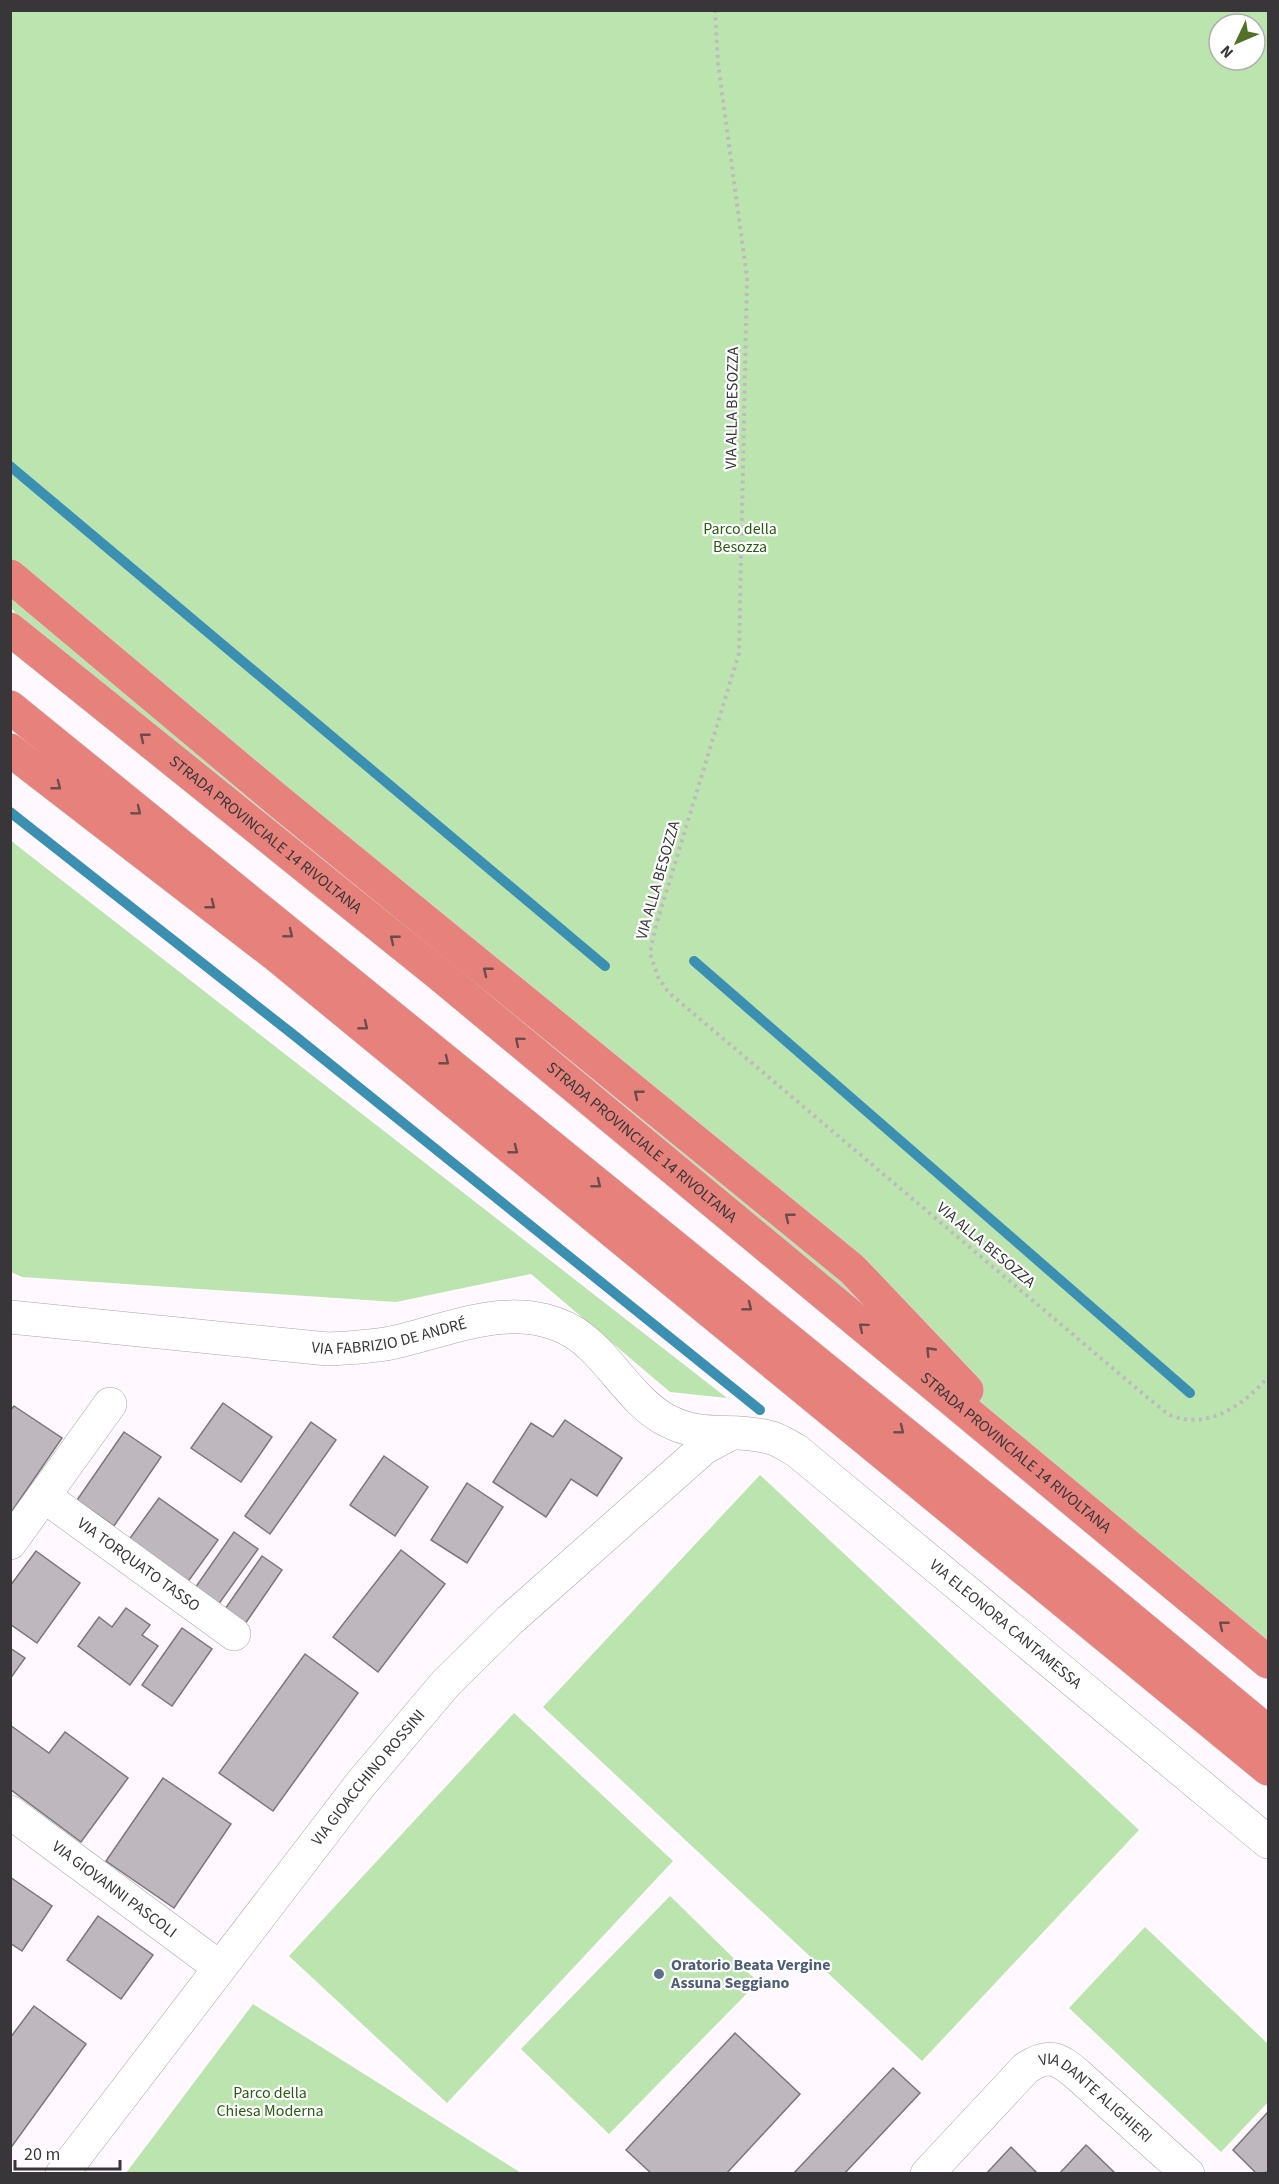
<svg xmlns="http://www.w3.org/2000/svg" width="1279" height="2184" font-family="'Source Sans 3',sans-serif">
  <rect width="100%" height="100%" fill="#fff8fe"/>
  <g fill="#bbe4af" fill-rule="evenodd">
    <path d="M 10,11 L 1268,11 L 1268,1657 L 60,664 L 11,608 ZM 1219,24 L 1255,24 L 1255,60 L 1219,60 Z"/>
    <polygon points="10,840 727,1398 670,1392 531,1274 396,1302 22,1277 11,1272"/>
    <polygon points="760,1475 1139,1830 922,2061 543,1707"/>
    <polygon points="514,1713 673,1861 447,2103 289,1956"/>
    <polygon points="670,1896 758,1982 609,2134 521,2049"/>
    <polygon points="1145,1927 1268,2044 1268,2102 1221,2152 1069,2008"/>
    <polygon points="253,2004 521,2173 126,2173"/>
  </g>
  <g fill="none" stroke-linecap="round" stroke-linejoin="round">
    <g stroke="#3b90b1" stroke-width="10">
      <polyline points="10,466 605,966"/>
      <polyline points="10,812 295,1036 760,1410"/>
      <polyline points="694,961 1190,1393"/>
    </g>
  </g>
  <g fill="#bfb7be" stroke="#7d757c" stroke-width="1.5">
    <polygon points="223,1403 272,1437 241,1482 191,1448"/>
    <polygon points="14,1406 62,1438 10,1514 10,1411"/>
    <polygon points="565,1420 622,1458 597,1496 571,1479 546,1517 493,1482 531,1423 553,1437"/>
    <polygon points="311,1422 336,1440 270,1534 245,1516"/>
    <polygon points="124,1432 161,1457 114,1526 77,1500"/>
    <polygon points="384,1456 428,1487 395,1536 350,1505"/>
    <polygon points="467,1483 503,1507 467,1563 431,1540"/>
    <polygon points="159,1498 218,1540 187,1583 128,1541"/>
    <polygon points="234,1532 258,1549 218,1605 195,1588"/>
    <polygon points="401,1550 445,1584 378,1672 333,1637"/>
    <polygon points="36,1551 80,1583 37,1643 10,1624 10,1586"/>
    <polygon points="262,1556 282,1570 245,1624 225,1609"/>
    <polygon points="126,1608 150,1625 142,1635 158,1646 130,1685 78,1646 99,1617 112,1627"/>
    <polygon points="182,1628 212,1649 172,1706 142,1685"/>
    <polygon points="10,1648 25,1658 10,1679"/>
    <polygon points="305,1654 358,1693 273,1811 219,1773"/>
    <polygon points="10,1725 49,1753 65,1732 128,1778 81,1842 10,1789"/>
    <polygon points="163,1778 231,1824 174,1908 106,1861"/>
    <polygon points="10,1877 52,1906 22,1951 10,1943"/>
    <polygon points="98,1916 153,1955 121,1999 67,1960"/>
    <polygon points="34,2006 86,2044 10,2149 10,2038"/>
    <polygon points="735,2033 800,2094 726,2174 652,2174 626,2150"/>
    <polygon points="893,2068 920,2093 844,2174 793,2174"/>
    <polygon points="1268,2112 1268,2172 1257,2174 1233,2150"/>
    <polygon points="1086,2145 1116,2174 1059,2174"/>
    <polygon points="1011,2147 1038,2174 986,2174"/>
  </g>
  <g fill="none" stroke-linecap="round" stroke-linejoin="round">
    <defs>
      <g id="street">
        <path id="s1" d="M 10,1317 L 328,1349 C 349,1348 370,1347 391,1343 C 451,1330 514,1298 573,1332 C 607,1352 630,1401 666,1420 C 704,1440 731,1427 768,1437 C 779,1439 788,1446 797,1451 L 1268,1842"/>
        <path id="s2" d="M 44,1496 L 234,1634"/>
        <polyline points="10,1543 110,1404"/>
        <path id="s3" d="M 10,1812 L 219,1967"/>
        <path id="s4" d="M 62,2174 L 360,1785 L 446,1683 L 510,1620 L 704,1448 L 730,1434"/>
        <path id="s5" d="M 927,2174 L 1026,2068 C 1049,2053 1058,2058 1078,2075 L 1188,2174"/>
      </g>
      <g id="highway">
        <polyline points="10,576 276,799 852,1269 967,1390"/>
        <path id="s6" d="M 10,629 L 440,975 L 1268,1662"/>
        <polyline points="10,707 1087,1582 1268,1732"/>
        <polyline points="10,750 277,956 1268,1769"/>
      </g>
    </defs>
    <use href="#street" stroke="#aba3aa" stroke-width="34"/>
    <use href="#highway" stroke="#d7d7d7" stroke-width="34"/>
    <path stroke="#c0babf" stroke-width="4" stroke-dasharray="3 4.5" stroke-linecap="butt" d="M 715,10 L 718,63 L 747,278 L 739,653 L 655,929 L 650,953 L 658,977 L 668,992 L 1148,1398 C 1155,1403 1163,1411 1170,1415 C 1208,1431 1245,1404 1268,1377"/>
    <use href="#street" stroke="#fff" stroke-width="33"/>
    <use href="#highway" stroke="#e6817b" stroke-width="33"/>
  </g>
  <defs><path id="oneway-chevron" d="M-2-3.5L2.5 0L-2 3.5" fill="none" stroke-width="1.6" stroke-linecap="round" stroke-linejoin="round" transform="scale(1.5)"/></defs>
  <g stroke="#6d4c4d">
    <use href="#oneway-chevron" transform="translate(144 737) rotate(-141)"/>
    <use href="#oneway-chevron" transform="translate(57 786) rotate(38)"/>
    <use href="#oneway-chevron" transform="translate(137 811) rotate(39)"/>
    <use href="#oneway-chevron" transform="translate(211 905) rotate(38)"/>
    <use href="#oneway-chevron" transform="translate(289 934) rotate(39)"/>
    <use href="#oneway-chevron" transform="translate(394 939) rotate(-141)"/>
    <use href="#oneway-chevron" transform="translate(487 971) rotate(-141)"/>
    <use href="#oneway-chevron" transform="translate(364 1026) rotate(39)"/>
    <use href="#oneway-chevron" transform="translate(519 1041) rotate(-140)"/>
    <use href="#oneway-chevron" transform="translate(445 1061) rotate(39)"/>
    <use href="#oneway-chevron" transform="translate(638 1094) rotate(-141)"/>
    <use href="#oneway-chevron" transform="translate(514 1150) rotate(39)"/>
    <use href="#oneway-chevron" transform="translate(597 1184) rotate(39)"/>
    <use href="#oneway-chevron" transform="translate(789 1217) rotate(-141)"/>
    <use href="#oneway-chevron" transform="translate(748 1307) rotate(39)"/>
    <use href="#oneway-chevron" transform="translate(863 1327) rotate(-140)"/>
    <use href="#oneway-chevron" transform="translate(930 1351) rotate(-134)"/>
    <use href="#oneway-chevron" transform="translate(900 1430) rotate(39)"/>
    <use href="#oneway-chevron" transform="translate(1223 1625) rotate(-141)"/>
  </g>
  <circle fill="#5c6f8a" stroke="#fff" stroke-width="2" cx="659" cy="1974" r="6"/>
  <g text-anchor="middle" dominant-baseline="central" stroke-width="4.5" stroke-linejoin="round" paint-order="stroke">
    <g font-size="16" fill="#393639" stroke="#fff">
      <text transform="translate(732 408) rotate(-89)">VIA ALLA BESOZZA</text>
      <text stroke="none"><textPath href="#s6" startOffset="328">STRADA PROVINCIALE 14 RIVOLTANA</textPath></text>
      <text transform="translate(658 880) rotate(-74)">VIA ALLA BESOZZA</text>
      <text stroke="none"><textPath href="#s6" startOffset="814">STRADA PROVINCIALE 14 RIVOLTANA</textPath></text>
      <text transform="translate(986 1245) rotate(40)">VIA ALLA BESOZZA</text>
      <text stroke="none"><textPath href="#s1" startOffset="382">VIA FABRIZIO DE ANDRÉ</textPath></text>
      <text stroke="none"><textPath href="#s6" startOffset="1300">STRADA PROVINCIALE 14 RIVOLTANA</textPath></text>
      <text stroke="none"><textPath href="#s2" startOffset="117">VIA TORQUATO TASSO</textPath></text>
      <text stroke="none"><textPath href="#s1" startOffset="1107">VIA ELEONORA CANTAMESSA</textPath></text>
      <text stroke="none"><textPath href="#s4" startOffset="501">VIA GIOACCHINO ROSSINI</textPath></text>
      <text stroke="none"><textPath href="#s3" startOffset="130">VIA GIOVANNI PASCOLI</textPath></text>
      <text stroke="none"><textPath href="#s5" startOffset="230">VIA DANTE ALIGHIERI</textPath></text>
    </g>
    <g font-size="16" fill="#255e0f" stroke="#fff">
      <text x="740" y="529">Parco della<tspan x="740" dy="18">Besozza</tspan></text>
      <text x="270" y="2093">Parco della<tspan x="270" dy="18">Chiesa Moderna</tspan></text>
    </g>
    <g font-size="16" font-weight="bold" fill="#4e5e75" stroke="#fff" text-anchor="start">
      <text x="671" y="1965">Oratorio Beata Vergine<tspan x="671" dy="18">Assuna Seggiano</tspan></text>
    </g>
  </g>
  <rect width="1279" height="2184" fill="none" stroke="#393639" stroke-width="24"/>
  <g transform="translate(1237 42) rotate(226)"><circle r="28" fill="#ffffff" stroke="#b0afb0" stroke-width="1.5"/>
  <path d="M0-4.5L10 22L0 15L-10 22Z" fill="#527127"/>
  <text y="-9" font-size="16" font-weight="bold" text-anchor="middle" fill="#393639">N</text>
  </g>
  <path d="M15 2160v9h105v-9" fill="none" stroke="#393639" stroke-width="3"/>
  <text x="24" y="2160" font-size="18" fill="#393639" stroke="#ffffff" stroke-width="4.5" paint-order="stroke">20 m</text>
</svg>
